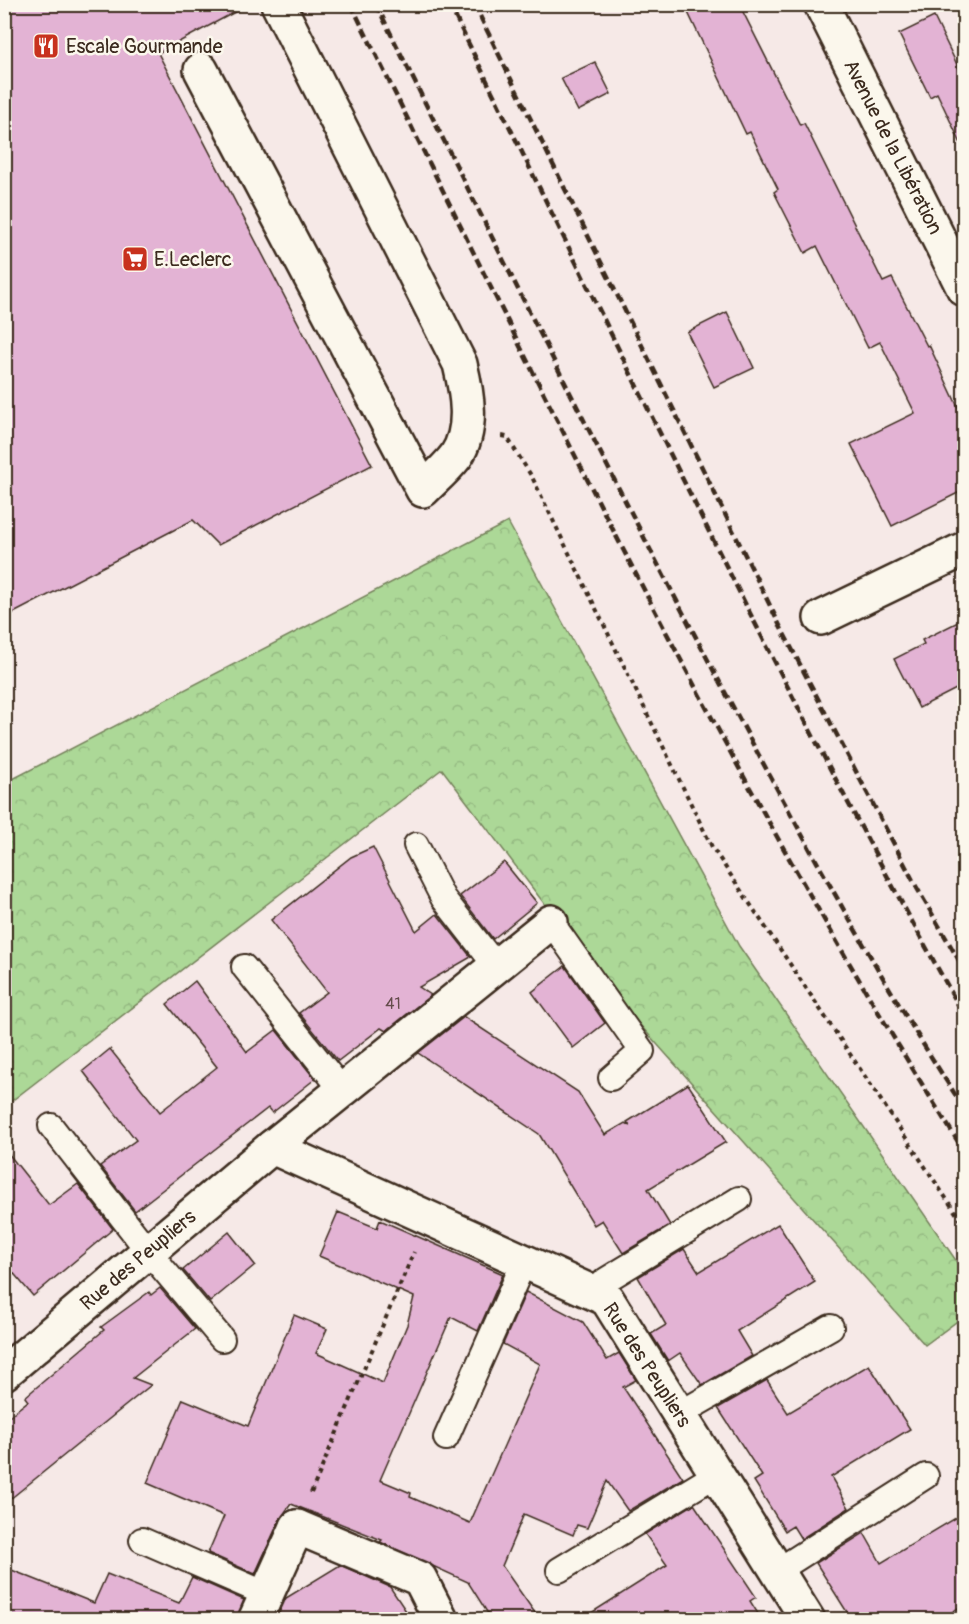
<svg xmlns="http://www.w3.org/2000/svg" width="969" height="1624" font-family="Pangolin,sans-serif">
  <defs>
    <pattern id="forest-crowns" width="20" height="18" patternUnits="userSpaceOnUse" patternTransform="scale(1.5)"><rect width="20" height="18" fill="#acd897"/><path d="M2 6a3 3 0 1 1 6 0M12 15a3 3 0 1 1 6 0" fill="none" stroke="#95ba82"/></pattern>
  </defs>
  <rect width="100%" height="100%" fill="#f6e9e7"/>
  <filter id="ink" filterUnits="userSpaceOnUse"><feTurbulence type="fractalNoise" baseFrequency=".0167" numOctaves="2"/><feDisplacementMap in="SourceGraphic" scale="12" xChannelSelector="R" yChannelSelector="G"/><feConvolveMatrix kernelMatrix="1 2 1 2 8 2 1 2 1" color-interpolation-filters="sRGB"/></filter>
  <g filter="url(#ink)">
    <polygon fill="url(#forest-crowns)" stroke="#74815a" stroke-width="1.5" points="508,522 739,946 964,1272 964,1316 925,1345 616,998 442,769 5,1106 5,783"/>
    <g fill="#e3b3d4" stroke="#3b2a1e" stroke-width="1.5">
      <polygon points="4,4 250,4 158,53 372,465 218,545 193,520 4,618"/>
      <polygon points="684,4 739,4 800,125 804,123 883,282 892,278 927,346 929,345 964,420 964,490 892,526 851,444 915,413 880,342 868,348 817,246 805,253 774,192 778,189 750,132 746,134"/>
      <polygon points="934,17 964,79 964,150 937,93 930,97 899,34"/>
      <polygon points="595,62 611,94 578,111 561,78"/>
      <polygon points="727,312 754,368 714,387 687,332"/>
      <polygon points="964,619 964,685 919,708 894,659 924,644 922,640"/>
      <polygon points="373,847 416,931 437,914 471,957 419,987 431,995 386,1031 381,1028 338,1061 299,1013 327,992 271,920 351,857"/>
      <polygon points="504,862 537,903 493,939 460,896"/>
      <polygon points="565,966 605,1023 573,1048 532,992"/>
      <polygon points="195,981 247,1052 276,1030 315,1079 272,1113 268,1108 135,1211 100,1166 136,1140 83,1071 110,1049 160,1112 217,1067 167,1004"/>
      <polygon points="464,1017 578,1092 605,1135 625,1123 630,1126 627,1122 688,1084 726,1142 648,1189 670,1225 623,1253 602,1220 594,1225 539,1134 418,1053"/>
      <polygon points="4,1148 49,1205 78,1184 113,1229 33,1296 4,1262"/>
      <polygon points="338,1212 377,1228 380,1220 503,1274 478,1331 451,1317 380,1480 411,1493 410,1497 470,1523 540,1364 503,1344 526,1292 583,1322 607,1360 619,1353 636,1380 623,1387 683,1478 628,1511 607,1481 587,1528 577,1525 573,1535 524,1514 502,1566 540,1620 492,1620 468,1582 380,1542 382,1540 291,1504 280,1519 255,1574 208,1553 224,1516 147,1483 183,1399 248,1426 294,1315 327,1329 316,1353 383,1383 407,1325 414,1297 319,1256"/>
      <polygon points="778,1224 815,1282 737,1331 752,1356 702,1385 680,1353 668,1361 651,1334 666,1325 638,1277 684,1249 699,1272"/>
      <polygon points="229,1232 255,1265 210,1302 183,1270"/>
      <polygon points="160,1288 195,1329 133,1378 151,1385 4,1504 4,1420 28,1401 25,1397 104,1330 101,1327 149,1292 151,1295"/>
      <polygon points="869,1365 910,1429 831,1477 849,1508 801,1539 793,1526 785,1531 754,1481 762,1476 718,1408 767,1380 788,1413"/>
      <polygon points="694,1504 756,1597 750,1601 762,1620 580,1620 667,1565 645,1534"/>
      <polygon points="964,1513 964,1604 940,1620 852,1620 816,1563 864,1533 881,1563"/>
      <polygon points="340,1565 390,1587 412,1620 276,1620 286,1598"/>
      <polygon points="4,1567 94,1603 107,1574 179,1603 192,1577 244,1600 237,1620 4,1620"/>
    </g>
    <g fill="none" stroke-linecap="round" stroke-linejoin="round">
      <defs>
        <g id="service">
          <polyline points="416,845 443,898 496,966"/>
          <polyline points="551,922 642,1051 611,1078"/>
          <polyline points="244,967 342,1090"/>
          <polyline points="51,1126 148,1251 222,1339"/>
          <polyline points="593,1293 606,1280 739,1199"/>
          <polyline points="679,1414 831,1327"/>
          <polyline points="446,1438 524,1262"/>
          <polyline points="142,1540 266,1594"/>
          <polyline points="559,1570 717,1474"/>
          <polyline points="777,1571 926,1476"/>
        </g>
        <polyline id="pedestrian" points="297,1527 420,1579 441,1620"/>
        <g id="minor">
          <polyline points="821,4 964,289"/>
          <path d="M 201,70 L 423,490 C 434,479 447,468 456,456 C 474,429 467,393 460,364 L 278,4"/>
          <polyline points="821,618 964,549"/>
          <polyline points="272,1147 607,1299 808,1620"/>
          <polyline points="4,1373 272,1147 551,922"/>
          <polyline points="255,1620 297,1527"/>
        </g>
      </defs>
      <use href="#service" stroke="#3b2a1e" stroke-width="28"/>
      <use href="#pedestrian" stroke="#3b2a1e" stroke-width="38"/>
      <use href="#minor" stroke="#3b2a1e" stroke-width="38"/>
      <g stroke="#3b2a1e" stroke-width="4" stroke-dasharray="4.5 4.5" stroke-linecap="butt">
        <polyline points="502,436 507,437 532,477 712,847 964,1225"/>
        <polyline points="311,1493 414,1252"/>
      </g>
      <use href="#service" stroke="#fbf7ec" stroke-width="24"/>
      <use href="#pedestrian" stroke="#fbf7ec" stroke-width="33"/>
      <use href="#minor" stroke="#fbf7ec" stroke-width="33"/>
      <g stroke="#3b2a1e" stroke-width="4.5" stroke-dasharray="9 4.5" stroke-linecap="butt">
        <path d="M 351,4 C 543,393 731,785 964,1151"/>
        <path d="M 376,4 C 491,235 605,467 726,694 C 801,834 877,976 964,1108"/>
        <path d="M 449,4 C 617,343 778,686 964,1015"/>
        <polyline points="474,4 782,630 917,888 964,969"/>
      </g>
    </g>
  </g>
  <defs>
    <symbol id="restaurant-square" viewBox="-11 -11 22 22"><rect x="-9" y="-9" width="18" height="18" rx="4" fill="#c8321e" stroke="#fbf7ec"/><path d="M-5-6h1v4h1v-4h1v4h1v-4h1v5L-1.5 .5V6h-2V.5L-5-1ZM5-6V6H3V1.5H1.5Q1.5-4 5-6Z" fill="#fff"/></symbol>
    <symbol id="supermarket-square" viewBox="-11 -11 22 22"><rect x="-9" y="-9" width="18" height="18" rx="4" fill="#c8321e" stroke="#fbf7ec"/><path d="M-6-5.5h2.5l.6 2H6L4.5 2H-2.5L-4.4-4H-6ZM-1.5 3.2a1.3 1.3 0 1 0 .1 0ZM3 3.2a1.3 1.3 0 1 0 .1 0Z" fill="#fff"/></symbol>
  </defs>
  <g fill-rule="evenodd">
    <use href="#restaurant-square" x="31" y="31" width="30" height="30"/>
    <use href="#supermarket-square" x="120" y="244" width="30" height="30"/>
  </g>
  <g text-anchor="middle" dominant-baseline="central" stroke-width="5" stroke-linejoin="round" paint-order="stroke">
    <g font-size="16" fill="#654c4c">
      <text x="393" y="1004">41</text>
    </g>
    <g font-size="20" fill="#3b2a1e" stroke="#fbf7ec" text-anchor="start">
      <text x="66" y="46">Escale Gourmande</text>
      <text x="154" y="259">E.Leclerc</text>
    </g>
    <g font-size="20" fill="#3b2a1e" stroke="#fbf7ec">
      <text transform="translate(893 147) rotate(63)">Avenue de la Libération</text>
      <text transform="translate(138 1260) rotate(-40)">Rue des Peupliers</text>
      <text transform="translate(647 1365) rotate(57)">Rue des Peupliers</text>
    </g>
  </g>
  <rect width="969" height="1624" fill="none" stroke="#fbf7ec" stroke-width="24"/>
  <rect x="12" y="12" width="945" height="1600" fill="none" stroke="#3b2a1e" stroke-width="2" filter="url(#ink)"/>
</svg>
